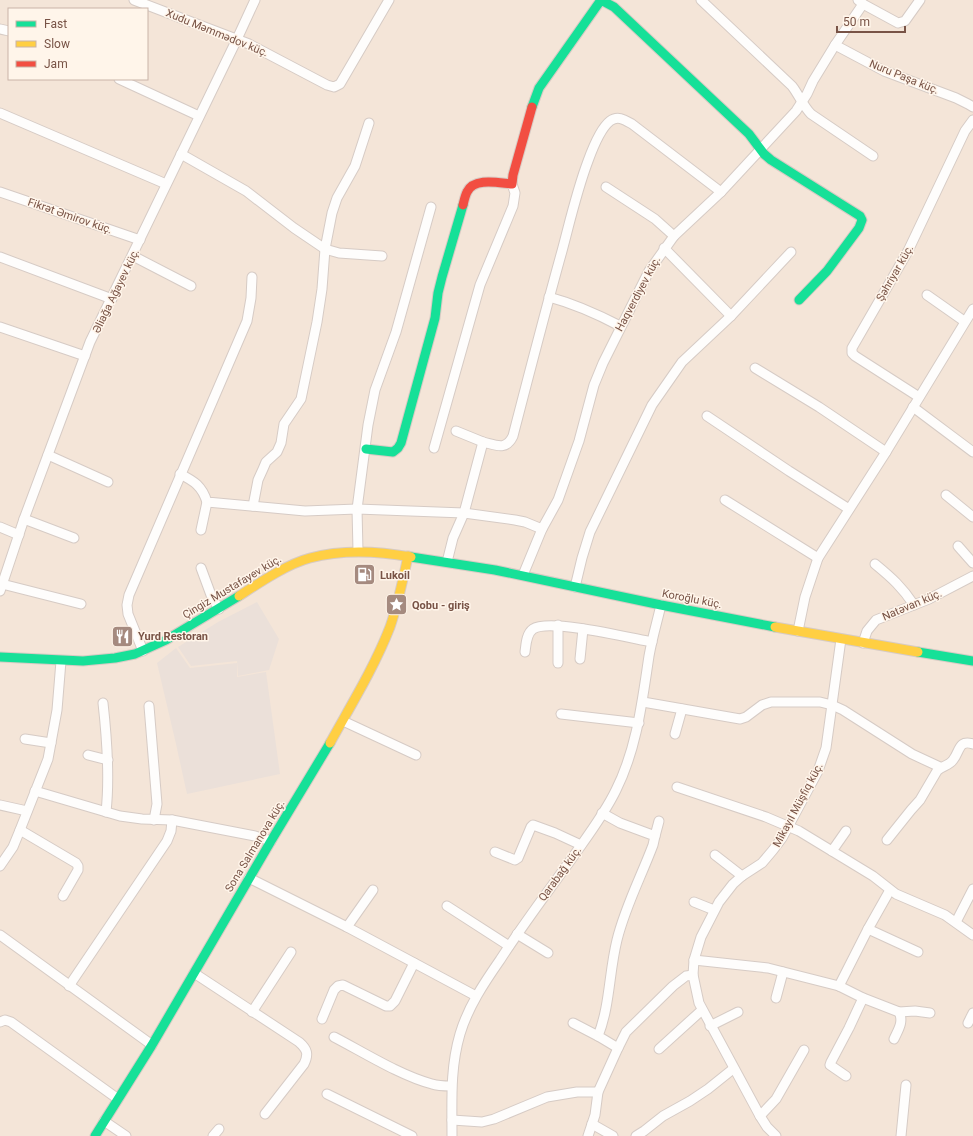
<svg xmlns="http://www.w3.org/2000/svg" width="973" height="1136" font-family="Roboto,sans-serif">
  <rect width="100%" height="100%" fill="#f8f0e8"/>
  <path fill="#f4e5d8" fill-rule="evenodd" d="M 0,0 L 973,0 L 973,1136 L 0,1136 ZM 9,9 L 147,9 L 147,79 L 9,79 Z"/>
  <g fill="#ebe0d9">
    <polygon points="257,602 279,639 269,670 238,676 237,661 191,666 178,647 218,622"/>
    <polygon points="176,648 190,668 237,663 237,677 266,672 280,774 187,794 176,744 157,663"/>
  </g>
  <g fill="none" stroke-linecap="round" stroke-linejoin="round">
    <defs>
      <g id="street">
        <polyline points="134,0 249,44 327,85 334,87 340,84 389,0"/>
        <path d="M 701,0 L 792,86 C 799,95 803,106 811,114 L 873,156"/>
        <polyline points="863,4 898,23 905,21 920,0"/>
        <polyline points="0,29 9,31"/>
        <polyline points="835,45 884,71 956,98 968,104 973,107"/>
        <polyline points="119,79 199,116"/>
        <polyline points="0,113 166,184"/>
        <polyline points="181,154 246,191 294,228 325,249 339,253 382,256"/>
        <polyline points="606,187 655,219 674,236"/>
        <polyline points="0,192 140,240"/>
        <polyline points="664,248 731,316"/>
        <polyline points="133,256 191,286"/>
        <polyline points="0,257 112,299"/>
        <polyline points="927,295 964,321"/>
        <path d="M 549,297 C 575,304 597,314 620,326"/>
        <polyline points="0,327 85,356"/>
        <polyline points="755,368 819,407 886,452"/>
        <polyline points="919,397 855,356 852,353 852,348 908,251 965,131 973,120"/>
        <polyline points="913,407 973,452"/>
        <polyline points="707,416 789,471 849,509"/>
        <polyline points="456,431 483,442"/>
        <polyline points="434,448 480,285 513,206 515,193 512,184"/>
        <polyline points="48,455 108,482"/>
        <path d="M 180,474 C 194,481 202,486 207,502 L 305,511 L 357,509 L 464,513 L 515,520 L 525,522 L 542,529"/>
        <polyline points="946,495 973,517"/>
        <polyline points="725,500 818,558"/>
        <polyline points="253,506 258,480 263,469 266,462 277,452 281,443 284,424 301,399 317,322 322,289 325,249 332,213 337,198 355,166 369,123"/>
        <polyline points="24,519 74,538"/>
        <polyline points="0,527 19,535"/>
        <polyline points="201,530 207,502"/>
        <polyline points="958,546 973,563"/>
        <polyline points="358,551 357,509 368,425 375,390 396,332 431,207"/>
        <path d="M 447,562 L 453,538 L 464,513 L 483,442 C 496,445 506,451 513,436 C 529,374 545,312 562,251 C 570,221 577,190 588,161 C 592,150 601,128 610,121 C 618,115 625,120 632,124 L 721,192"/>
        <path d="M 875,564 C 892,578 902,587 914,605"/>
        <polyline points="201,568 211,595 219,609"/>
        <polyline points="523,575 542,529 558,500 579,441 594,385 603,363 649,271 674,236 721,192 796,111 807,94 813,81 835,45 863,4 858,0"/>
        <polyline points="2,584 81,604"/>
        <polyline points="575,587 582,558 590,532 652,405 682,362 731,316 791,252"/>
        <polyline points="0,591 24,519 90,342 237,39 255,0"/>
        <polyline points="558,625 558,663"/>
        <polyline points="798,631 805,597 818,558 886,452 973,309"/>
        <polyline points="863,643 867,631 876,620 929,599 973,576"/>
        <polyline points="143,651 128,614 127,605 129,595 247,321 251,298 252,277"/>
        <path d="M 525,652 C 526,645 526,634 533,629 C 549,618 630,638 652,642"/>
        <polyline points="580,659 583,629"/>
        <polyline points="643,702 740,719 746,717 762,705 771,702 820,702 832,705 843,710 912,754 940,767"/>
        <path d="M 103,703 C 107,739 110,776 106,812"/>
        <polyline points="149,706 157,804 154,820"/>
        <polyline points="561,714 639,723"/>
        <polyline points="343,721 416,755"/>
        <polyline points="675,734 682,709"/>
        <polyline points="25,739 51,743"/>
        <polyline points="88,755 108,760"/>
        <polyline points="677,787 766,817 799,831 873,876 896,894 945,915 973,935"/>
        <polyline points="35,791 120,816 142,819 172,820 255,836 271,841"/>
        <polyline points="0,805 27,811"/>
        <path d="M 602,813 L 620,823 L 655,836 L 653,845 C 641,877 625,907 617,940 C 609,972 610,1006 598,1036 L 618,1048"/>
        <polyline points="20,830 76,863 78,866 78,870 63,896"/>
        <polyline points="655,836 659,821"/>
        <path d="M 887,840 L 911,810 L 920,800 L 937,771 C 941,766 949,766 953,760 C 960,752 958,739 973,744"/>
        <polyline points="832,851 846,831"/>
        <polyline points="495,852 515,860 518,858 531,827 533,825 555,833 581,845"/>
        <polyline points="715,855 742,876"/>
        <polyline points="0,866 13,847 20,830 48,759 57,710 61,661"/>
        <polyline points="249,878 347,927 476,996"/>
        <polyline points="694,902 714,910"/>
        <polyline points="447,906 509,946"/>
        <polyline points="956,922 973,889"/>
        <polyline points="347,927 373,890"/>
        <polyline points="868,929 918,952"/>
        <polyline points="517,934 548,953"/>
        <polyline points="0,935 152,1045"/>
        <polyline points="694,960 768,968 839,986 863,998 899,1012 915,1011 930,1013"/>
        <path d="M 194,973 L 299,1042 C 307,1049 309,1054 304,1064 L 265,1114"/>
        <polyline points="69,986 167,841 171,831 172,820"/>
        <polyline points="839,986 868,929 890,890"/>
        <polyline points="776,998 783,972"/>
        <polyline points="252,1012 291,952"/>
        <polyline points="322,1019 334,990 338,986 343,985 386,1006 390,1006 395,1001 414,963"/>
        <polyline points="0,1022 5,1020 11,1022 118,1099"/>
        <polyline points="573,1023 598,1036"/>
        <polyline points="968,1023 973,1013"/>
        <polyline points="710,1026 738,1012"/>
        <path d="M 334,1037 C 363,1052 401,1076 432,1084 C 438,1086 445,1086 451,1086"/>
        <path d="M 894,1039 C 898,1030 904,1022 899,1012"/>
        <polyline points="659,1049 702,1010"/>
        <polyline points="846,1076 830,1065 831,1062 849,1028 863,998"/>
        <polyline points="327,1094 412,1136"/>
        <polyline points="760,1116 776,1099 804,1050"/>
        <polyline points="452,1120 482,1122 494,1119 547,1097 577,1092 598,1092"/>
        <polyline points="104,1121 126,1136"/>
        <polyline points="592,1124 613,1136"/>
        <polyline points="213,1136 219,1129"/>
        <path d="M 452,1136 C 452,1101 450,1068 460,1034 C 468,1007 484,983 500,960 C 522,926 546,894 570,861 C 586,838 604,815 616,790 C 637,748 642,702 649,656 C 652,639 657,622 661,605"/>
        <polyline points="588,1136 595,1115 598,1092 618,1048 626,1032 673,986 686,976 693,975"/>
        <polyline points="636,1136 644,1131 663,1116 690,1101 708,1089 733,1069"/>
        <polyline points="776,1136 767,1127 760,1116 699,1003 693,975 694,960 701,937 719,902 733,884 742,876 762,863 773,850 782,838 818,771 826,748 841,639"/>
        <polyline points="901,1136 906,1085"/>
      </g>
      <g id="fast">
        <polyline points="532,107 539,88 601,0 614,7 749,134 764,154 771,160 860,216 862,220 859,228 827,271 799,300"/>
        <polyline points="366,449 393,452 398,448 401,443 435,318 438,293 442,277 463,205"/>
        <polyline points="411,557 495,570 661,605 775,627"/>
        <polyline points="918,652 973,661"/>
        <polyline points="0,657 83,661 115,658 135,654 166,640 239,596"/>
        <polyline points="95,1136 152,1045 271,841 330,743"/>
      </g>
      <g id="slow">
        <path d="M 239,596 C 259,583 287,564 310,558 C 343,549 378,551 411,557"/>
        <polyline points="775,627 918,652"/>
        <path d="M 330,743 C 351,705 374,668 390,627 C 398,604 403,580 408,556"/>
      </g>
      <path id="jam" d="M 463,205 C 464,201 465,196 467,192 C 474,177 499,183 512,184 L 513,175 L 532,107"/>
    </defs>
    <use href="#street" stroke="#d6cbc5" stroke-width="11"/>
    <use href="#fast" stroke="#d7cbc4" stroke-width="11"/>
    <use href="#slow" stroke="#d7cbc4" stroke-width="11"/>
    <use href="#jam" stroke="#d7cbc4" stroke-width="11"/>
    <use href="#street" stroke="#fefdfc" stroke-width="9"/>
    <use href="#fast" stroke="#16e098" stroke-width="9"/>
    <use href="#slow" stroke="#ffcf43" stroke-width="9"/>
    <use href="#jam" stroke="#f24e42" stroke-width="9"/>
  </g>
  <defs>
    <symbol id="fuel-square" viewBox="-11 -11 22 22"><rect x="-9" y="-9" width="18" height="18" rx="4" fill="#a58a7f" stroke="#fff5ea"/><path d="M-5.5-6h7V0h2V4h1.3V-2.5L3-4.5l.8-.8L6-3V5H2.5V1h-1V6h-7ZM-4.2-4.7v3.2H.2V-4.7Z" fill="#fff"/></symbol>
    <symbol id="sight-square" viewBox="-11 -11 22 22"><rect x="-9" y="-9" width="18" height="18" rx="4" fill="#a58a7f" stroke="#fff5ea"/><path d="M0-6L1.8-2.2L6-1.7L2.9 1.2L3.7 5.4L0 3.3L-3.7 5.4L-2.9 1.2L-6-1.7L-1.8-2.2Z" fill="#fff"/></symbol>
    <symbol id="restaurant-square" viewBox="-11 -11 22 22"><rect x="-9" y="-9" width="18" height="18" rx="4" fill="#a58a7f" stroke="#fff5ea"/><path d="M-5-6h1v4h1v-4h1v4h1v-4h1v5L-1.5 .5V6h-2V.5L-5-1ZM5-6V6H3V1.5H1.5Q1.5-4 5-6Z" fill="#fff"/></symbol>
  </defs>
  <g fill-rule="evenodd">
    <use href="#fuel-square" x="352" y="562" width="25" height="25"/>
    <use href="#sight-square" x="384" y="592" width="25" height="25"/>
    <use href="#restaurant-square" x="110" y="624" width="25" height="25"/>
  </g>
  <g text-anchor="middle" dominant-baseline="central" stroke-width="3" stroke-linejoin="round" paint-order="stroke">
    <g font-size="11" fill="#785346" stroke="#fff5ea">
      <text transform="translate(217 33) rotate(22)">Xudu Məmmədov küç.</text>
      <text transform="translate(904 77) rotate(22)">Nuru Paşa küç.</text>
      <text transform="translate(70 216) rotate(19)">Fikrət Əmirov küç.</text>
      <text transform="translate(895 273) rotate(-60)">Şəhriyar küç.</text>
      <text transform="translate(116 291) rotate(-64)">Əliağa Ağayev küç.</text>
      <text transform="translate(638 294) rotate(-62)">Haqverdiyev küç.</text>
      <text transform="translate(232 587) rotate(-31)">Çingiz Mustafayev küç.</text>
      <text transform="translate(692 599) rotate(11)">Koroğlu küç.</text>
      <text transform="translate(912 605) rotate(-23)">Natəvan küç.</text>
      <text transform="translate(798 805) rotate(-62)">Mikayıl Müşfiq küç.</text>
      <text transform="translate(255 846) rotate(-59)">Sona Salmanova küç.</text>
      <text transform="translate(560 874) rotate(-54)">Qarabağ küç.</text>
    </g>
    <g font-size="11" font-weight="bold" fill="#785346" stroke="#fff5ea" text-anchor="start">
      <text x="380" y="575">Lukoil</text>
      <text x="412" y="605">Qobu - giriş</text>
      <text x="138" y="636">Yurd Restoran</text>
    </g>
  </g>
  <rect x="8" y="8" width="140" height="72" fill="#fff5ea" stroke="#c9b4a8"/>
  <rect x="16" y="21" width="20" height="6" fill="#16e098" stroke="#c9b4a8"/>
  <text x="44" y="28" font-size="12" fill="#785346">Fast</text>
  <rect x="16" y="41" width="20" height="6" fill="#ffcf43" stroke="#c9b4a8"/>
  <text x="44" y="48" font-size="12" fill="#785346">Slow</text>
  <rect x="16" y="61" width="20" height="6" fill="#f24e42" stroke="#c9b4a8"/>
  <text x="44" y="68" font-size="12" fill="#785346">Jam</text>
  <path d="M837 26v6h68v-6" fill="none" stroke="#785346" stroke-width="2"/>
  <text x="843" y="26" font-size="12" fill="#785346" stroke="#fff5ea" stroke-width="3" paint-order="stroke">50 m</text>
</svg>
